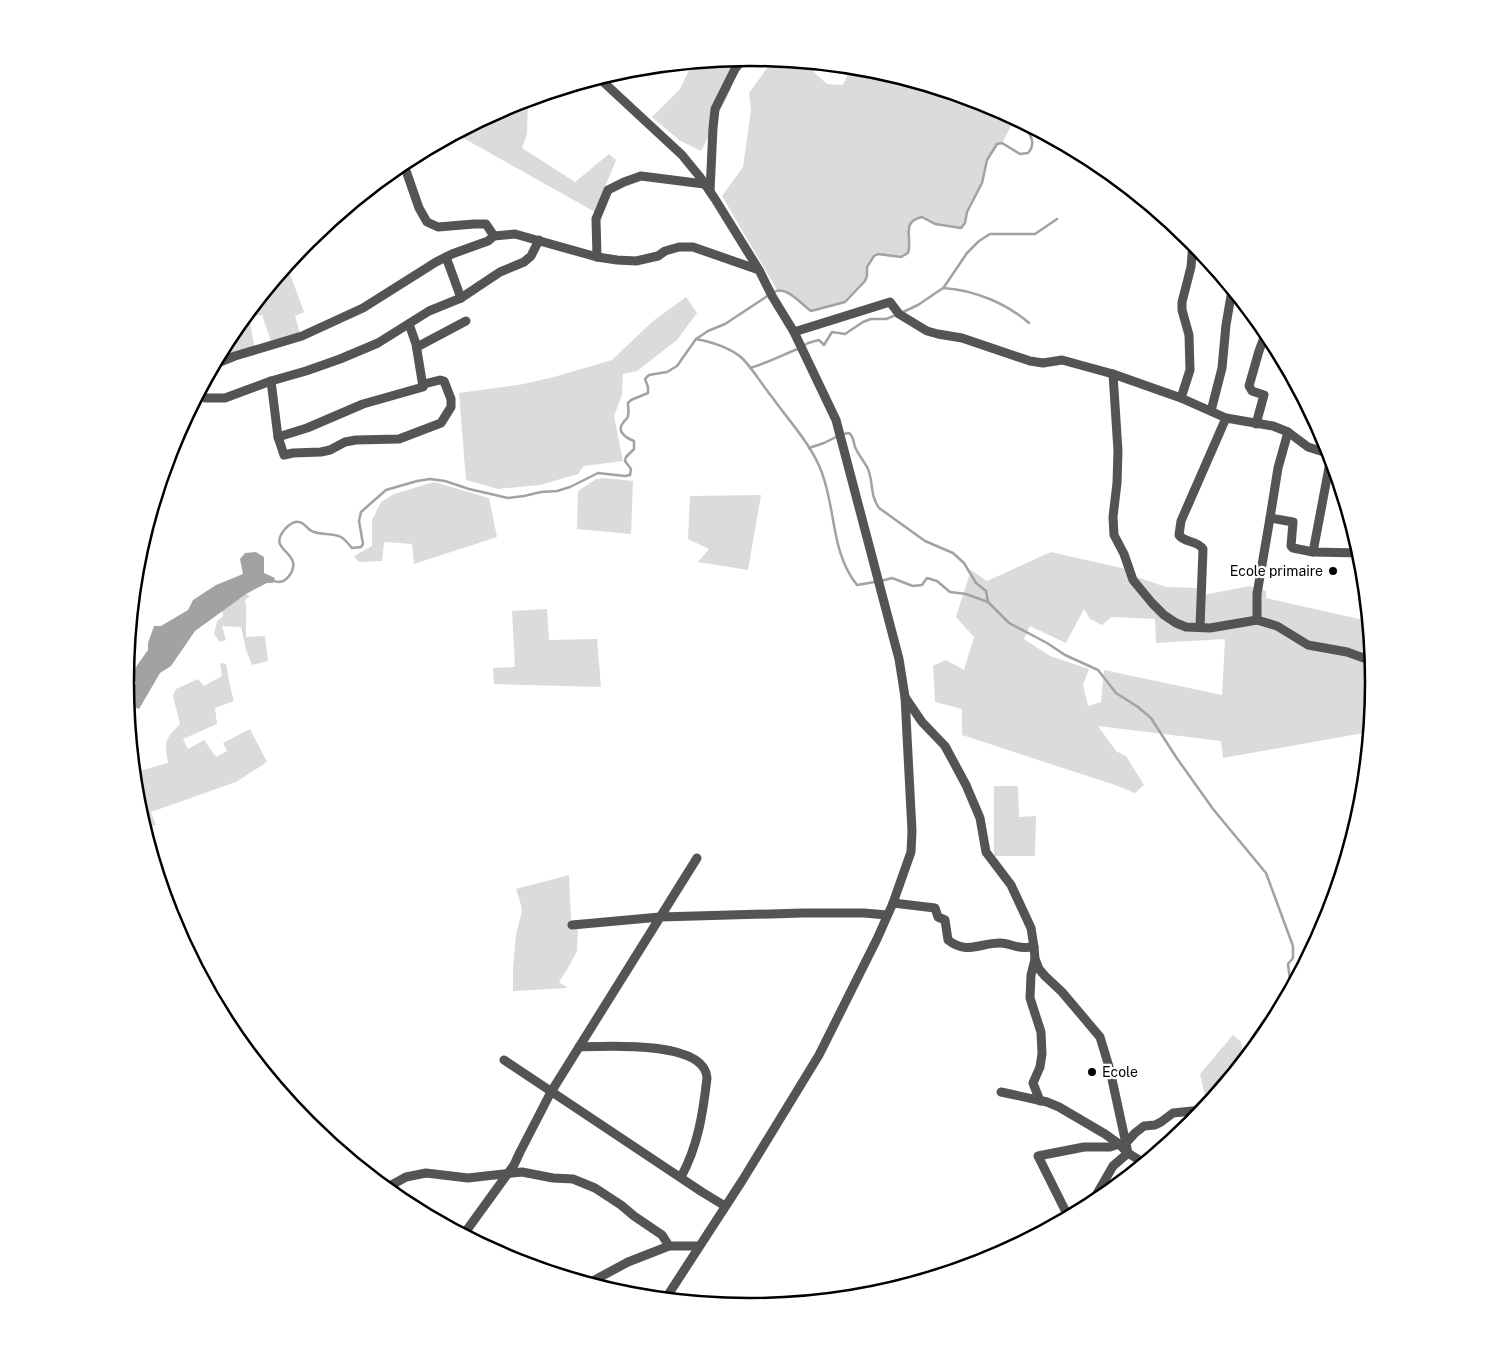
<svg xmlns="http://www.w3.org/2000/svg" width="1499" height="1364" font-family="'Public Sans',sans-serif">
  <rect width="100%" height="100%" fill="#fff"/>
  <g fill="#dbdbdb" fill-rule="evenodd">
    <polygon points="744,58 736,72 730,91 719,113 713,128 701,151 679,140 652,117 680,89 691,66 674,72 669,65"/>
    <path d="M 773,60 L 804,63 L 827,84 L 843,85 L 851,68 L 872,70 L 989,105 L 1015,119 L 1002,143 L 997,145 L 988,160 L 982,183 L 967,212 L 965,223 L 961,228 L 935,224 L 922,217 C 898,222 915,238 908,252 C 902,264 885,250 876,255 C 863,262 870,271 866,279 C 864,284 859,287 855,290 C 852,294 849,299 845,302 C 840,306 819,309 811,311 C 801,305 789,289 777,290 L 722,196 L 743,167 L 751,110 L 749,93 Z"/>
    <polygon points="526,100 528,102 527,134 522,148 575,182 609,154 616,160 595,212 456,134 511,105"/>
    <polygon points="287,266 304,312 295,316 301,337 273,347 262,315 249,317 255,350 227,354 224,346 230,335"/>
    <polygon points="686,297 697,313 677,340 637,371 623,374 622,395 614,416 623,461 584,466 578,474 540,485 498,489 466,480 459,393 524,384 554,377 612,360 653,321"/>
    <polygon points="604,478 633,481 631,534 577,529 578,491 596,479"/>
    <polygon points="434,482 489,498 497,537 414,564 412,544 384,542 382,561 359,562 354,556 372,546 372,520 381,502 394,494"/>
    <polygon points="761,495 748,570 698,562 709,549 688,539 690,496"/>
    <path d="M 1051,552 L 1130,570 L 1131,575 L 1166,587 L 1200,588 L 1204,595 L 1249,586 L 1266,591 L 1266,598 L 1368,621 L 1374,682 L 1369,732 L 1223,758 L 1221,741 L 1098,726 L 1116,751 L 1126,756 L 1144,785 L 1135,793 L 1115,785 L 962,735 L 962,709 L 935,702 L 933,666 L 946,660 L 964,670 L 974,637 L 956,617 L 971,570 L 987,581 ZM 1084,609 L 1090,619 L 1102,625 L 1112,617 L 1155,619 L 1156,643 L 1225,639 L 1222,695 L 1104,670 L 1101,702 L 1088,706 L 1083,685 L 1089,669 L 1050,656 L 1024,639 L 1030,626 L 1066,643 Z"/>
    <polygon points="246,594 250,596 245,600 246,605 246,637 265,636 268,661 252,665 246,650 241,627 222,626 226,640 220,642 214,634 217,621 223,616 222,611"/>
    <polygon points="547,609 549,640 597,639 601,687 494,684 493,668 515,667 512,611"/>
    <path d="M 220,663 L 226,664 L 230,686 L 234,701 L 215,708 L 217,724 L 183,739 L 188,749 L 204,740 L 216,757 L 227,751 L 223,743 L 250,729 L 267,762 L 236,782 L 151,812 L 156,825 L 145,829 C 139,810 131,791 139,771 L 168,763 C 164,740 165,740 180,724 L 173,696 L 176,689 L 198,679 L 204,686 L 222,676 Z"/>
    <polygon points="994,786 1018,786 1019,817 1036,816 1035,856 994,856"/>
    <polygon points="569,875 571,919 569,926 578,926 577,951 568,968 559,982 568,988 513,991 513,969 516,934 522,911 521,905 516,889"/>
    <polygon points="1233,1035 1241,1042 1244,1059 1207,1104 1200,1074"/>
  </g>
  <polygon fill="#a2a2a2" points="256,552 264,557 264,573 275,578 273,583 267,583 246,594 195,631 171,666 160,673 139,709 127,704 126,692 131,686 135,685 136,682 130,678 138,664 148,650 148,643 154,626 161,626 188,610 193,600 216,585 243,574 240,559 245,553"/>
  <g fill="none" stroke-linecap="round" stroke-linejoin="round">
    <g stroke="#a2a2a2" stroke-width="2.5">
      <polyline points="944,287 967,253 979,241 990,234 1035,234 1057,219"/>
      <path d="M 774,292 C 786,285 801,304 811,311 L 845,302 L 865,281 L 867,276 L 867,267 L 874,256 L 878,254 L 901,257 L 908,253 C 913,238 900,222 922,217 L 935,224 L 961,228 L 965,223 L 967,212 L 982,183 L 987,160 L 997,144 L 1002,143 L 1020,154 L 1028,153 C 1037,143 1030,134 1023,124"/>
      <path d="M 901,313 L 918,305 L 943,288 C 974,290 1006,303 1029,323"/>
      <path d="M 696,339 C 712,342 730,348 742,358 C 753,369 762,385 772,397 C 789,421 812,445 822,473 C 836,510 831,553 857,585 L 875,582"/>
      <polyline points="803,346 808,343 819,340 824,345 832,332 845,334 863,322 871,319 886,319 896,315"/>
      <path d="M 750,368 C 767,363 782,355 798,349"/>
      <path d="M 843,434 L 849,433 C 854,437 853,441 855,447 C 858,454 863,460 867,467 C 874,480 869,494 879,508 L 925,541 L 953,553 L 964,563 L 976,583 L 986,591 L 988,602"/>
      <polyline points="809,448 824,443 838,436"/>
      <path d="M 271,580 C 274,581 276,582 279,582 C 287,582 295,570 293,562 C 289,549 270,547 285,529 C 288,526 294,521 298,522 C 305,522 307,530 314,532 C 322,535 333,533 341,537 C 345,539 349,545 352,548 L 361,547 L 363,544 L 359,521 L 361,512 L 386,490 L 417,481 L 430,479 L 445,481 L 469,489 L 508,498 L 524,496 L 541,492 L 557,491 L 570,487 L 598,473 L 625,476 L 630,475 L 631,469 L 625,461 L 626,457 L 634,449 L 634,441 C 626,438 616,431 623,423 C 625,419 627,420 628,416 C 629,412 628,407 628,403 L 631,400 L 648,393 L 648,387 L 645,379 L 649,375 L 667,372 L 677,366 L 696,339 L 708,331 L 725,324 L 769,295"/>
      <polyline points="881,581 892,578 913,586 922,585 927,578 937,581 950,592 966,594 988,602 1009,623 1047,643 1065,655 1098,670 1116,693 1138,707 1151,718 1176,757 1213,809 1266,873 1293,946 1293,958 1288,964 1291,987"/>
      <polyline points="129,718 136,705"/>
    </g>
    <g stroke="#545454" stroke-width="9">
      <polyline points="599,78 682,155 700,177 715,199 759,270 772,296 794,332 836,420 899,659 905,697 912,831 911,852 893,903 877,939 819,1055 742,1181 666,1298"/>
      <polyline points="403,162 419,208 427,222 438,227 474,224 486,224 494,236"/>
      <polyline points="710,191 713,128 715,109 735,69 744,58"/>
      <polyline points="446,257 461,298"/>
      <polyline points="597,257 596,219 608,190 624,182 641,176 704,184"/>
      <polyline points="794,332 890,302 899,314 927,331 938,334 962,338 1030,361 1043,363 1062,360 1113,374 1181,398 1226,418 1273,426 1288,432 1308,447 1330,454"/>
      <polyline points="417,347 466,321"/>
      <polyline points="215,364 235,356 302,336 363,308 436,262 452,254 488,241 494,236 515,234 597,257 617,260 636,261 658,256 665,251 679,247 693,247 759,270"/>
      <polyline points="1113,374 1118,451 1117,483 1113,517 1114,535 1124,554 1133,580 1152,603 1164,615 1176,623 1186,627 1210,628 1257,620 1277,626 1308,645 1347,652 1372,661"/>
      <polyline points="271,381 278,437 284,455 293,453 321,452 330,450 345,442 356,440 399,439 441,423 451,407 451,399 444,381 440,380 424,384"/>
      <polyline points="202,388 202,395 205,398 225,398 271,381 306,371 340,359 378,343 429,311 461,298 500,272 524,262 531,256 539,240"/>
      <polyline points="1181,398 1190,370 1189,335 1182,310 1182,302 1191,267 1193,243"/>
      <polyline points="1211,411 1222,368 1226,325 1232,290"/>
      <polyline points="1256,424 1264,395 1252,391 1249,386 1259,351 1266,332"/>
      <polyline points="1288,432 1278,468 1270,518 1293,522 1291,546 1293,548 1313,552 1360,553"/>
      <polyline points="278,437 307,428 363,404 423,387 416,344 409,324"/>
      <polyline points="1313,552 1331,457"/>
      <polyline points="1257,620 1257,594 1270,518"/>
      <path d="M 1200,627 L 1203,549 C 1197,540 1184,543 1179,535 L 1181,521 L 1226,418"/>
      <polyline points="905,697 922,722 945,746 966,785 980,818 986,852 1011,885 1031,928 1034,947 1035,959 1039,969 1045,976 1062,992 1100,1037 1110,1070 1128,1153 1144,1163"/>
      <path d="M 893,903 L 935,908 L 938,917 L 945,920 L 948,940 C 967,955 979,943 1000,943 C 1007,943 1012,946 1019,947 C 1024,948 1029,947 1034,947"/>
      <polyline points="572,925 660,917 803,913 864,913 887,915"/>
      <polyline points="1035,959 1031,975 1030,998 1041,1032 1042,1054 1040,1067 1033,1083 1040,1101"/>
      <path d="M 579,1047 C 605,1046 705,1040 707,1078 C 703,1113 698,1146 681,1177"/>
      <polyline points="504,1060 702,1192 725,1206"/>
      <polyline points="1001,1092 1047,1102 1059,1107 1105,1134 1119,1144 1128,1153 1113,1166 1091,1204"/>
      <polyline points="1126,1143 1135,1133 1144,1126 1155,1125 1161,1122 1173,1113 1202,1110"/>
      <polyline points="386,1188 406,1177 426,1173 468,1178 522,1172 553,1178 573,1179 595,1188 621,1205 634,1216 662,1235 669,1246"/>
      <polyline points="1068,1216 1038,1156 1084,1147 1110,1147 1119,1144"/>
      <polyline points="464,1234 514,1165 520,1152 551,1092 697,858"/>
      <polyline points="589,1283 628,1262 669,1246 699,1246"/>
    </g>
  </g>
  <g fill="#000" stroke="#fff" stroke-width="2">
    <circle cx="1333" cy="571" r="5"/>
    <circle cx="1092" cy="1072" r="5"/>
  </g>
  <g text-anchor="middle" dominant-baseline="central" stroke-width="4.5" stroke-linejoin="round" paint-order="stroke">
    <g font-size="14" fill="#000" stroke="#fff" text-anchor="end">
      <text x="1323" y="571">Ecole primaire</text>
      <text x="1102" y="1072" text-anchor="start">Ecole</text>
    </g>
  </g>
  <path d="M0 0H1499V1364H0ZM749 66H750A615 615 0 0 1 1365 681V683A615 615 0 0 1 750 1298H749A615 615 0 0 1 134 683V681A615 615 0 0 1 749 66Z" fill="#fff" fill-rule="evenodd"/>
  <path fill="none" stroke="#000" stroke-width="2.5" d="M749 66H750A615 615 0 0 1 1365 681V683A615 615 0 0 1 750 1298H749A615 615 0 0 1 134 683V681A615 615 0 0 1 749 66Z"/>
</svg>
